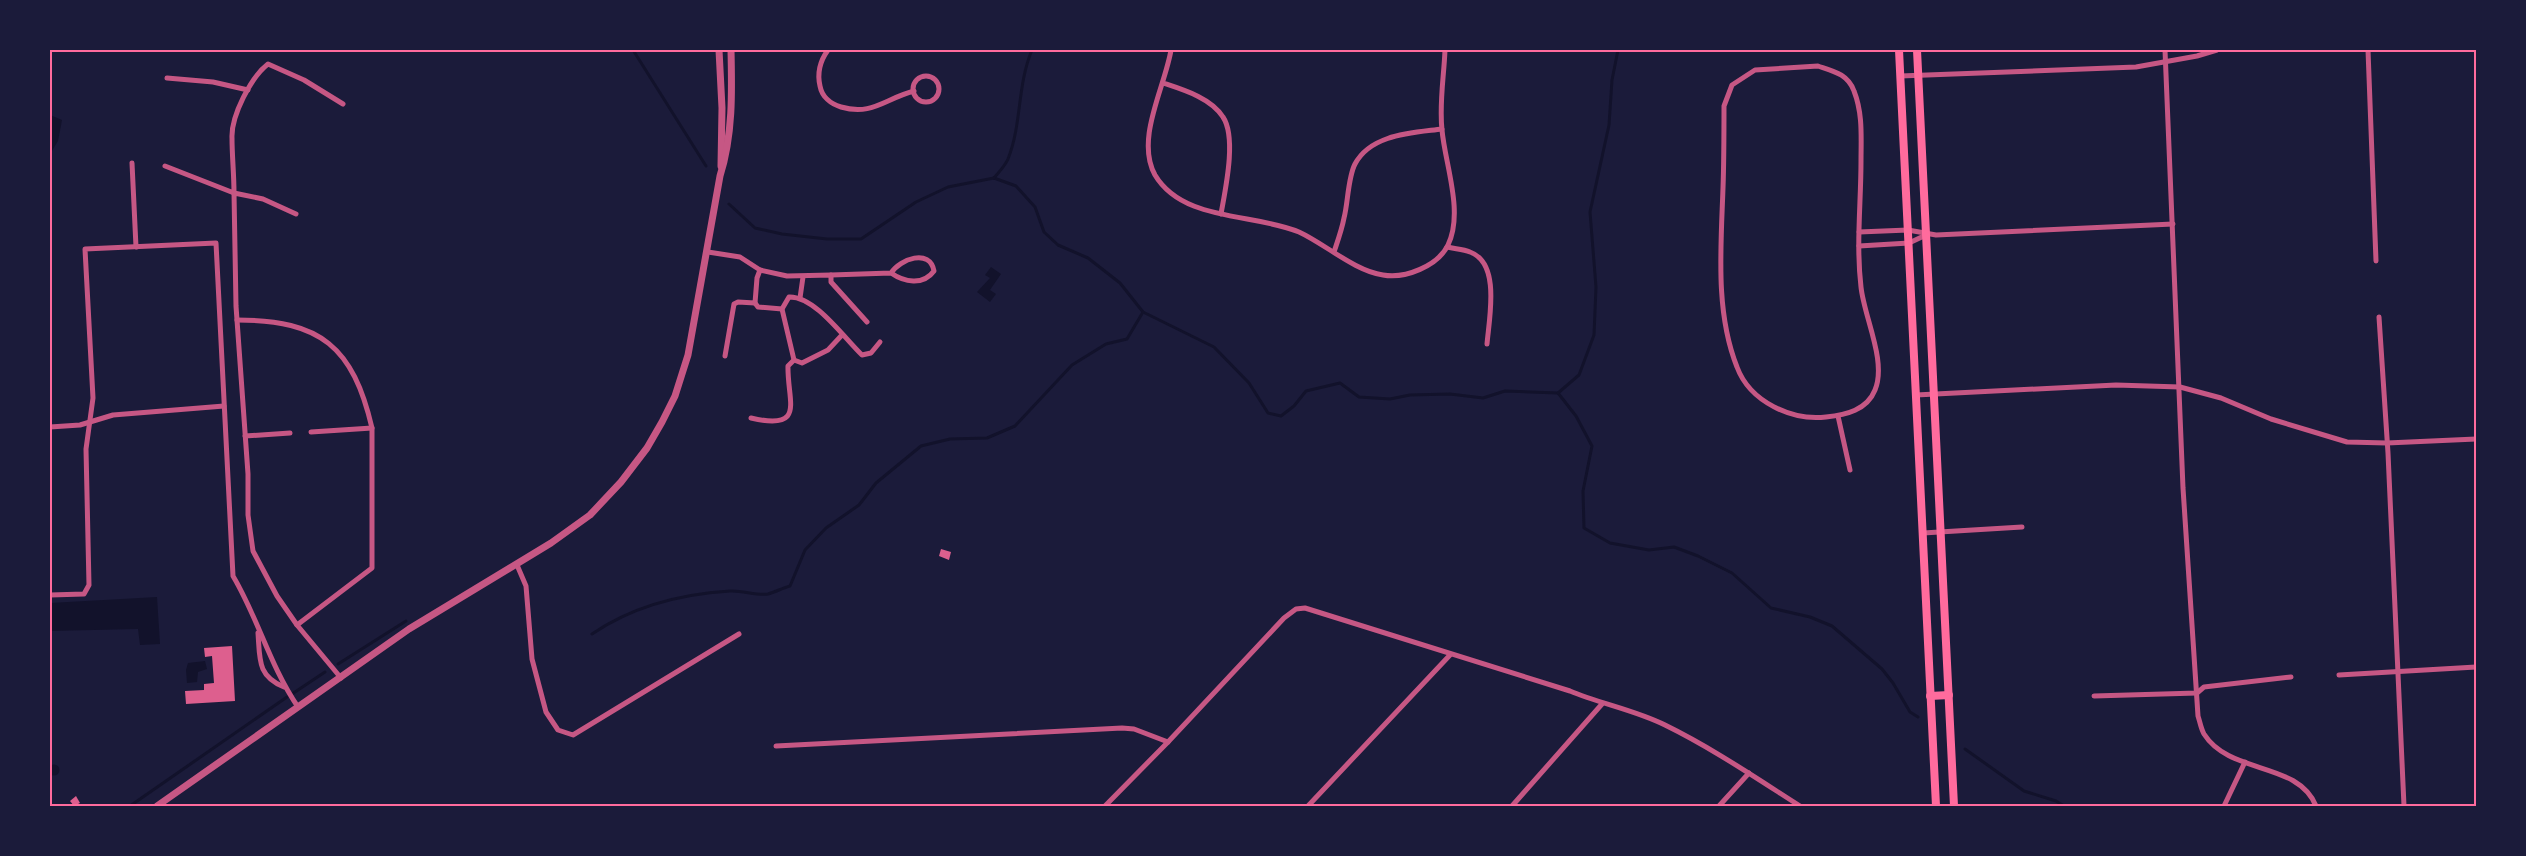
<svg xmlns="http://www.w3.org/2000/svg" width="2526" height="856" font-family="'Open Sans',sans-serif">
  <rect width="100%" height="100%" fill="#1b1b3a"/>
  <g fill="#12122b">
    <polygon points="50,115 62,120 58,141 50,154"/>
    <polygon points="991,267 1001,274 990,290 996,294 990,302 977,292 990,278 985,275"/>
    <polygon points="157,597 160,644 140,645 138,629 50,631 50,603"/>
    <polygon points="205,661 207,669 198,672 197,682 187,683 186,670 188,663"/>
    <circle cx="54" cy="770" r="5.5"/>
  </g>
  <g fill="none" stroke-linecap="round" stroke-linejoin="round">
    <g stroke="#12122b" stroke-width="3">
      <polyline points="633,50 706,166"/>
      <polyline points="994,178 1016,186 1035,207 1044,232 1058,245 1088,258 1120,283 1143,312 1214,347 1249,383 1268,413 1281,416 1294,406 1306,391 1340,383 1359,397 1390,399 1410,395 1450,394 1483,398 1505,391 1558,393 1576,416 1592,446 1583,491 1584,528 1610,543 1649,550 1674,547 1698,556 1732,573 1771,608 1810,617 1832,626 1882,669 1893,683 1910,712 1918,717"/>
      <path d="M 994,178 C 999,172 1005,166 1008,159 C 1022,124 1017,85 1032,50"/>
      <polyline points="729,204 755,228 782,234 827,239 861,239 916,202 948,187 994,178"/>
      <polyline points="1558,393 1579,375 1594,335 1596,287 1590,212 1609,125 1612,80 1618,50"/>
      <path d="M 592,634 C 633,606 681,594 730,591 C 742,590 757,596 768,594 C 775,592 783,588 790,586 L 805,550 L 826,528 L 859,505 L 876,483 L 921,446 L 950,439 L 987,438 L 1015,426 L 1072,365 L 1106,344 L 1127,339 L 1143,312"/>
      <polyline points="338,664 406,621"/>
      <polyline points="292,694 325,672"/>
      <polyline points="1965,749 2024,791 2056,801 2064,806"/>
      <polyline points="130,806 287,697"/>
    </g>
  </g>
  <g fill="#dd5f8e">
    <polygon points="941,549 951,552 949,560 939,556"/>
    <polygon points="232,646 235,701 186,704 185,691 204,690 204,684 214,683 212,656 205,657 204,648"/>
    <polygon points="76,796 80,803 74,806 70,801"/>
  </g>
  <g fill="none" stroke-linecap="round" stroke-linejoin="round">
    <g stroke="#c65784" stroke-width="5">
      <path d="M 828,50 C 820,61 817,73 820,86 C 822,97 831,104 841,107 C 872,116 884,99 914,91"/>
      <path d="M 1171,50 C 1165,87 1135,139 1155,175 C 1183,222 1254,213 1299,232 C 1325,244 1355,271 1383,275 C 1405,279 1438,266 1448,245 C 1464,212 1445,164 1442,130 C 1439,104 1444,76 1445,50"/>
      <path d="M 2165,50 L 2183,488 L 2198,716 C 2200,722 2201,729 2204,734 C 2230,775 2298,761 2316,806"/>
      <polyline points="2368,50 2376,261"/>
      <path d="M 1818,66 C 1833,71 1848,74 1854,91 C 1863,114 1861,137 1861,161 C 1861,203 1856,245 1861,287 C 1864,317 1887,361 1875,390 C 1867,410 1846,415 1826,417 C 1792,421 1750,402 1737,367 C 1715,312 1721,247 1723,188 C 1724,161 1724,133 1724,106 L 1732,85 L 1755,70 Z"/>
      <polyline points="1900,76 2136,67 2197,56 2217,50"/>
      <circle cx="926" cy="89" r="13"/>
      <polyline points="167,78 213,82 248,90"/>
      <path d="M 1163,83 C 1184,90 1211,98 1223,117 C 1237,138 1225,191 1221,214"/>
      <polyline points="132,163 136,247"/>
      <path d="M 165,166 L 234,193 C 234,174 232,156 232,138 C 231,116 251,77 268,64 L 304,80 L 343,104"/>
      <polyline points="296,214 263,199 234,193 236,306 248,474 248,515 253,551 277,596 297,625 341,678"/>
      <polyline points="1859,232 1908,230 1936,235 2173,224"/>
      <polyline points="1859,246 1909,243 1926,235"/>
      <path d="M 1447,247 C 1455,249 1463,249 1470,252 C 1501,263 1489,319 1487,344"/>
      <polyline points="708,252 740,257 760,270 757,278 755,303 738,302 734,304 725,356"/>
      <path d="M 1334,252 C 1338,240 1342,229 1344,218 C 1348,203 1348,177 1355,164 C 1371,134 1412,133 1442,129"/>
      <polyline points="760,270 787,276 831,275 831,282 867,322"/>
      <path d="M 831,275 L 891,273 C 900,259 930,248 934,271 C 923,286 904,282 891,273"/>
      <polyline points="800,298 803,277"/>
      <polyline points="755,303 758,307 782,309"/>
      <polyline points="2379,317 2388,453 2404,806"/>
      <path d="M 237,320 C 321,320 353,347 372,428 L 311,432"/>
      <path d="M 842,335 L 828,350 L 802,363 L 794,360 L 782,309 L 789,297 C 815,296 844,338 862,355 L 871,353 L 880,342"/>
      <polyline points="1916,395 2116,385 2180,387 2221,398 2271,419 2347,442 2387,443 2476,439"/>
      <polyline points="1838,416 1850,470"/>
      <path d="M 751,418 C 807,431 787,401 788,366 L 794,360"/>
      <polyline points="50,427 80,425 113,415 224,406"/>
      <polyline points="245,436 290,433"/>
      <polyline points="1923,533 2022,527"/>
      <polyline points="517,565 526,586 532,659 546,712 558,730 573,735 739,634"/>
      <path d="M 50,595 L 84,594 L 89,585 L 86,449 L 93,398 L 85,249 L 216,243 L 233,576 C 258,618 270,666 298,707"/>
      <polyline points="297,625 372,568 372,428"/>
      <path d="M 258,633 C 260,659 257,676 284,687"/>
      <polyline points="2339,675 2476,667"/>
      <polyline points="2094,696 2197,693 2204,687 2291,677"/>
      <polyline points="776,746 1122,728 1134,729 1168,742"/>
      <path d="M 1105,806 L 1168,742 L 1284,618 L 1296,609 L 1305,608 L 1570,691 C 1601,704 1635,710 1665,725 C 1712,748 1756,778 1800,806"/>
      <polyline points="1308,806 1450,655"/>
      <polyline points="1512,806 1602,704"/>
      <polyline points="1719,806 1749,773"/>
      <polyline points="2224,806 2245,762"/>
    </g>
    <g stroke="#c65784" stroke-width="7">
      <polyline points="719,50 722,108 721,166"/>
      <path d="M 157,806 L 409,629 L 551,543 L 590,515 L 621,482 L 647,448 L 662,422 L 675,396 L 688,355 L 720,176 C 733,135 732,92 731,50"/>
    </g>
    <g stroke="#ff6b9d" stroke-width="8">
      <polyline points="1899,50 1936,806"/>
      <polyline points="1917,50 1954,806"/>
      <polyline points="1930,696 1949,695"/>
    </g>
  </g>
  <rect width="2526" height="856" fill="none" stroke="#1b1b3a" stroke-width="102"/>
  <rect x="51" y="51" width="2424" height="754" fill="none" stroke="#ff6b9d" stroke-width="2"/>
</svg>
